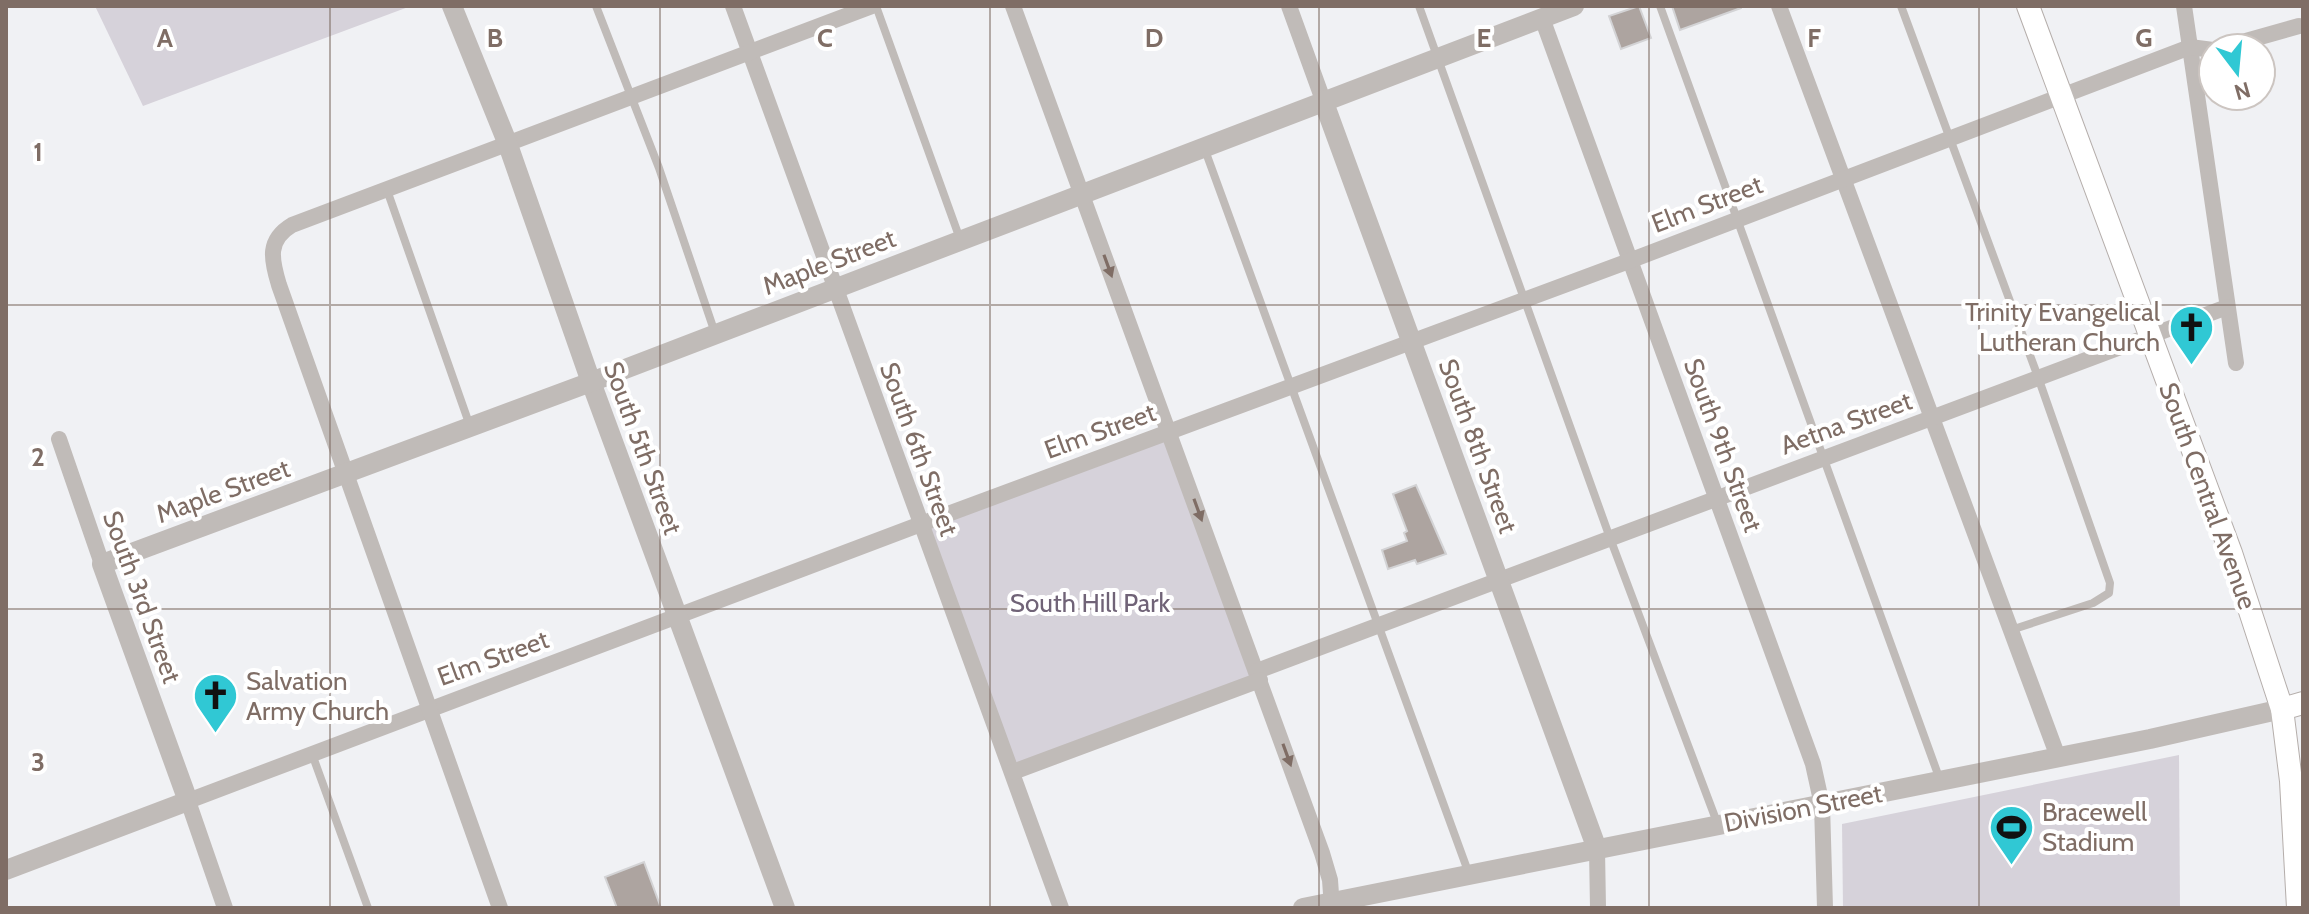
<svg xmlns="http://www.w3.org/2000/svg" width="2309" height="914" font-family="Cabin,sans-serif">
  <rect width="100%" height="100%" fill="#f0f1f4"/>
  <g fill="#d6d2da">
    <polygon points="95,6 411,6 143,106"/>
    <polygon points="1170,433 1260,680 1013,772 921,524"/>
    <polygon points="2179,755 2180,908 1843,908 1842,824"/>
  </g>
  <g fill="#ada4a0" stroke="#d3d3d5" stroke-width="2">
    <polygon points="1639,6 1651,38 1621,49 1609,16"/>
    <polygon points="1672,6 1741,6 1741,8 1680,30"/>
    <polygon points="1416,485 1446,554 1417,564 1415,560 1388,569 1382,550 1407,541 1404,533 1407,531 1393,494"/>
    <polygon points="644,862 661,908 617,908 605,877"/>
  </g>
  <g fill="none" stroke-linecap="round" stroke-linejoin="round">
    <defs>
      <g id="secondary">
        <polyline points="2028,6 2231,553 2282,709 2291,781 2298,908"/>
        <polyline points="2282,709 2303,703"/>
      </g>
    </defs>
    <use href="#secondary" stroke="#b5aeab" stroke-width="24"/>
    <g stroke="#c0bbb8" stroke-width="8">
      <polyline points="596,6 659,168 715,333"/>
      <polyline points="876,6 960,239"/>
      <polyline points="1419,6 1610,538 1718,825"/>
      <polyline points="1660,6 1940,780"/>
      <polyline points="1901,6 2038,377 2110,583 2109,593 2093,603 2011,630"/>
      <polyline points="1205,150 1469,874"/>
      <polyline points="387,190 470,426"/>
      <polyline points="312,754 368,908"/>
    </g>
    <g stroke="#c0bbb8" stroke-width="16">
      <polyline points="733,6 1061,908"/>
      <polyline points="1013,6 1322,853 1330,880 1332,908"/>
      <polyline points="1289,6 1323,100"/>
      <polyline points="1779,6 2058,757"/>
      <polyline points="2184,6 2236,363"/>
      <polyline points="1542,18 1813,764 1822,805 1825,908"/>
      <polyline points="2221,48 2299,26"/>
      <polyline points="59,439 102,564"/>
      <polyline points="1257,671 2227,307"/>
      <polyline points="1013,772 1260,680"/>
      <polyline points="1597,849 1598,908"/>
      <polyline points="225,908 188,801 921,524 1629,261 2190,47 2213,50"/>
      <path d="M 500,908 L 279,285 C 271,259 267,240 292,225 L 872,6"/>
    </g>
    <g stroke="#c0bbb8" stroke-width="20">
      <polyline points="452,6 507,142 591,382 785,908"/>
      <polyline points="1323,100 1597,849"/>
      <polyline points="6,870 188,801 102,564 591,382 1574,6"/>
      <polyline points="1303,908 2150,739 2282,709"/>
    </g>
    <use href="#secondary" stroke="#fff" stroke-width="22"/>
  </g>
  <defs><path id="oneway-solid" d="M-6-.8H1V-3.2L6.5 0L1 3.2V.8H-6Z" transform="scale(2)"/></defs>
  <g fill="#7f6d65">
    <use href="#oneway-solid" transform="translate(1108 266) rotate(70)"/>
    <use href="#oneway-solid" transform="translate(1198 510) rotate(70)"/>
    <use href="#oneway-solid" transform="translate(1287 755) rotate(70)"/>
  </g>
  <path fill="none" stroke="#7f6d65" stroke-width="2" stroke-opacity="0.55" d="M 330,6 L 330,908M 660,6 L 660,908M 990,6 L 990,908M 1319,6 L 1319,908M 1649,6 L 1649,908M 1979,6 L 1979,908M 6,305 L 2303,305M 6,609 L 2303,609"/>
  <defs>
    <symbol id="church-pin" viewBox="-11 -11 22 30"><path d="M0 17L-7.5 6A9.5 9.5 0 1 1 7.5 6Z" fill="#30c8d4" stroke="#fff"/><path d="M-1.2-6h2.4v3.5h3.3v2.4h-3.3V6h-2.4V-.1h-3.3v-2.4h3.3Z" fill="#111"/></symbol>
    <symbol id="stadium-pin" viewBox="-11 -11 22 30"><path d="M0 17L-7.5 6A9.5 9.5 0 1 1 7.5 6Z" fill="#30c8d4" stroke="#fff"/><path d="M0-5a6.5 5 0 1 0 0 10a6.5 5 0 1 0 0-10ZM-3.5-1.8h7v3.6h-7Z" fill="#111"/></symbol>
  </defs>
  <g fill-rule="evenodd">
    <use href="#church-pin" x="2166" y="302" width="51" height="69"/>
    <use href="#church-pin" x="190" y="670" width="51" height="69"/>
    <use href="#stadium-pin" x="1986" y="802" width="51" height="69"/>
  </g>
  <g text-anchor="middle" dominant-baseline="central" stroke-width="8" stroke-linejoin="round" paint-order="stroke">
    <g font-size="26" fill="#7f6d65" stroke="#fff">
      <text transform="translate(1707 204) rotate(-21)">Elm Street</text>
      <text transform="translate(829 262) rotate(-21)">Maple Street</text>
      <text transform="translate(1846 423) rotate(-20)">Aetna Street</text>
      <text transform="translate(1100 431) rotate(-20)">Elm Street</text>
      <text transform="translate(1723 445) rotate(70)">South 9th Street</text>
      <text transform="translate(1478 446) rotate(70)">South 8th Street</text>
      <text transform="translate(643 448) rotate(70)">South 5th Street</text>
      <text transform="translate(919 449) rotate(70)">South 6th Street</text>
      <text transform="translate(223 491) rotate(-20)">Maple Street</text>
      <text transform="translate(2208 496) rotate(70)">South Central Avenue</text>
      <text transform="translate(142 597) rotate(70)">South 3rd Street</text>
      <text transform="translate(493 658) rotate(-20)">Elm Street</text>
      <text transform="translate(1803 808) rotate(-11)">Division Street</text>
    </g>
    <g font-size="26" fill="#7f6d65" stroke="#fff" text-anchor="start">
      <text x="2160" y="312" text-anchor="end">Trinity Evangelical<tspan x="2160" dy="30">Lutheran Church</tspan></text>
      <text x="246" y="681">Salvation<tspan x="246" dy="30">Army Church</tspan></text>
      <text x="2042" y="812">Bracewell<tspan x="2042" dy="30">Stadium</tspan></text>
    </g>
    <g font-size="26" fill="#706377" stroke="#fff">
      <text x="1090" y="603">South Hill Park</text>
    </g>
  </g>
  <g font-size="26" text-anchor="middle" font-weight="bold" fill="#7f6d65" stroke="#fff" stroke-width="8" stroke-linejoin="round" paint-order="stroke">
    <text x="165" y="47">A</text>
    <text x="495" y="47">B</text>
    <text x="825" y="47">C</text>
    <text x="1154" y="47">D</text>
    <text x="1484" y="47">E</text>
    <text x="1814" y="47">F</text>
    <text x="2144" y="47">G</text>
    <text x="38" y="161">1</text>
    <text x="38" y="466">2</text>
    <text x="38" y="771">3</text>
  </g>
  <rect width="2309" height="914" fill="none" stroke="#7f6d65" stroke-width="16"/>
  <g transform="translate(2237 72) rotate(164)"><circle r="38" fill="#ffffff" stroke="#ccc5c1" stroke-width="2"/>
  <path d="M0-6L14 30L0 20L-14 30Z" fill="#30c8d4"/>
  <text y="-12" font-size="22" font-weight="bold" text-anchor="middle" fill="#7f6d65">N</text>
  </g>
</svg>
